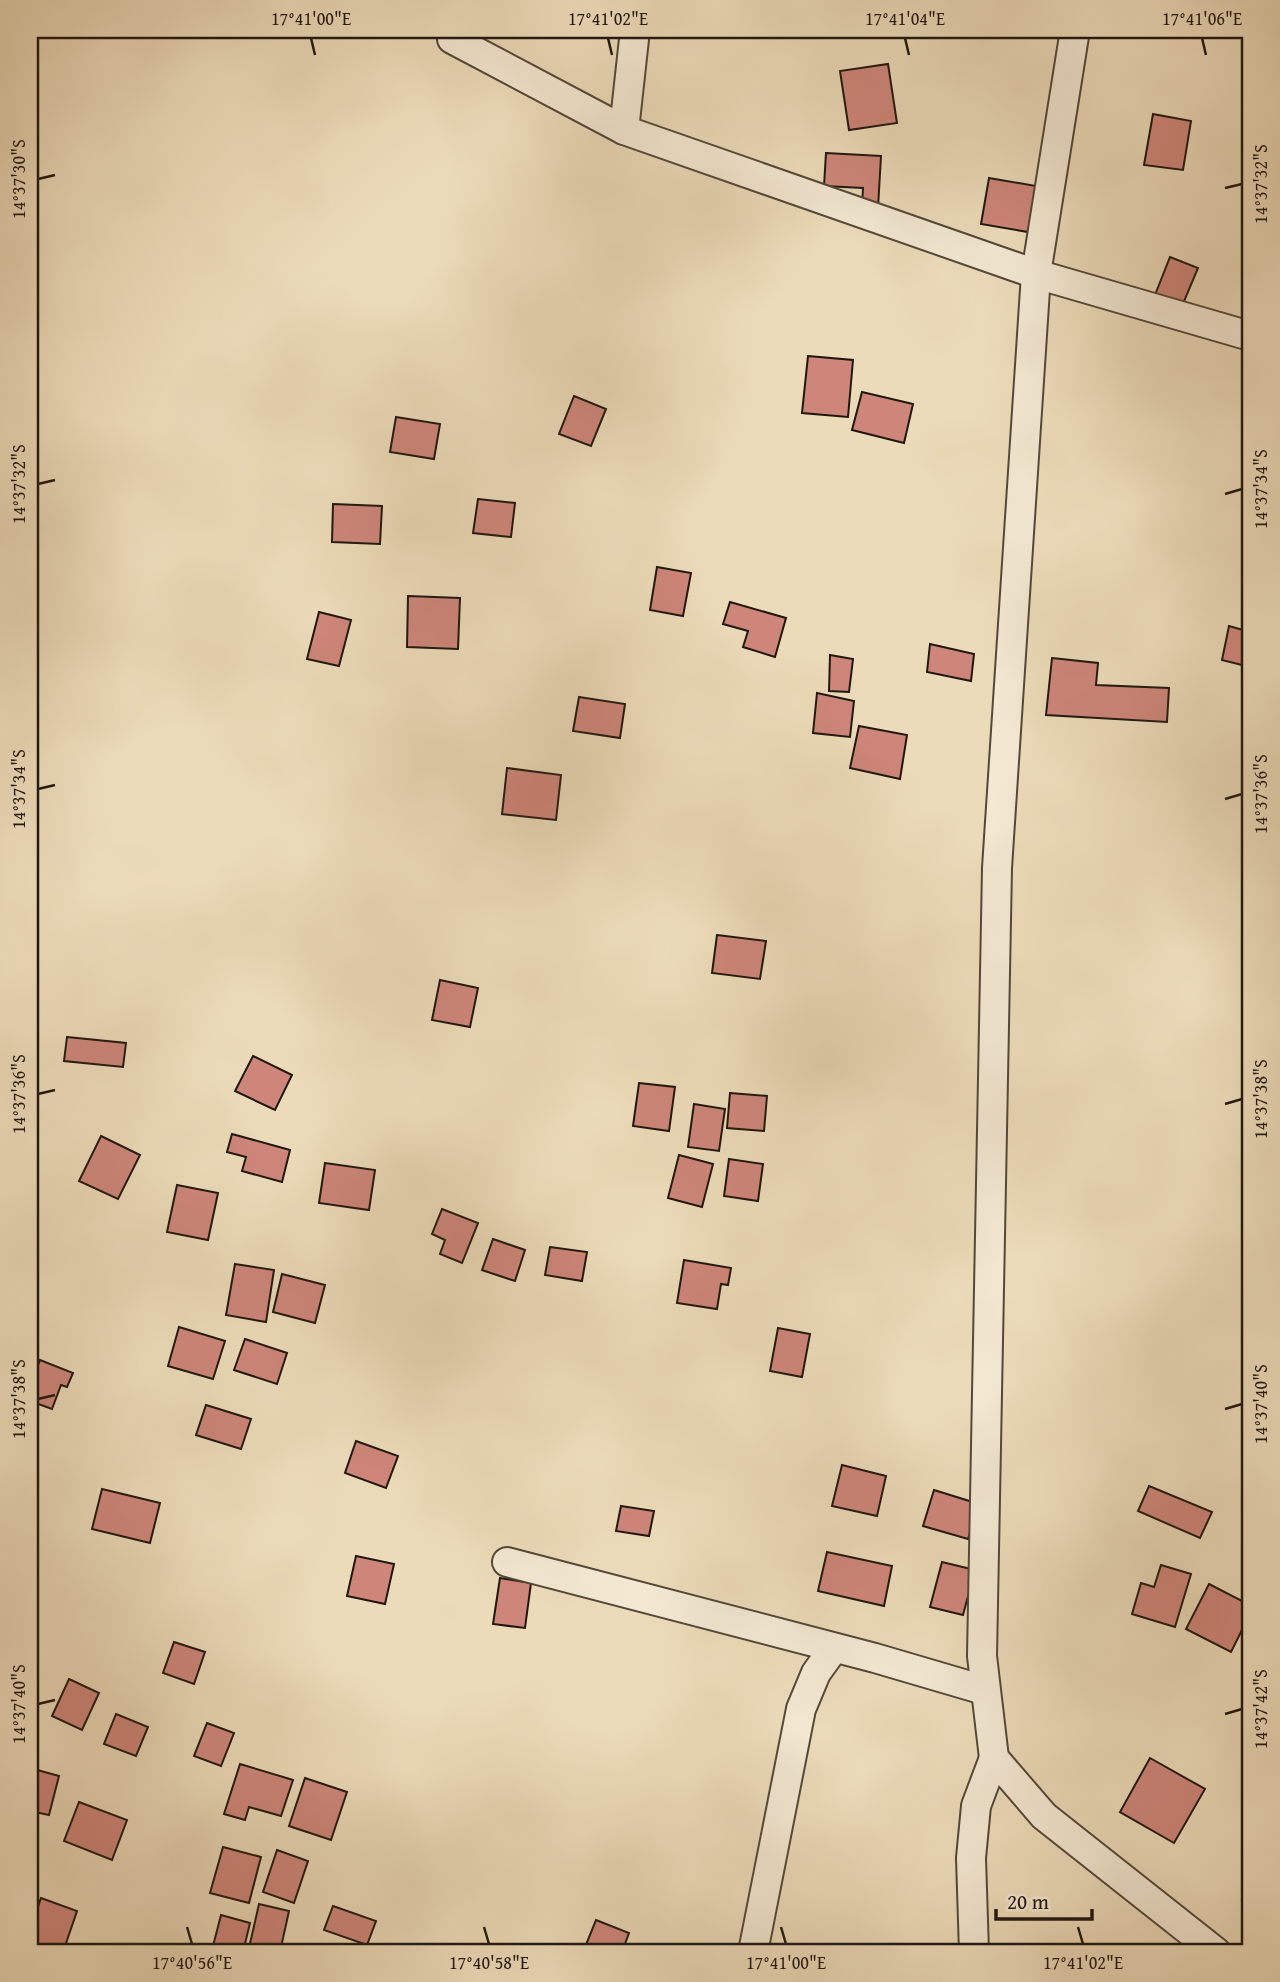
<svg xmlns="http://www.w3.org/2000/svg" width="1280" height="1982" font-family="'Gentium Book Plus',serif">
  <rect width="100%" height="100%" fill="#ecdbb9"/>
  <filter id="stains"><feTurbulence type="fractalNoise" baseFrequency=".00286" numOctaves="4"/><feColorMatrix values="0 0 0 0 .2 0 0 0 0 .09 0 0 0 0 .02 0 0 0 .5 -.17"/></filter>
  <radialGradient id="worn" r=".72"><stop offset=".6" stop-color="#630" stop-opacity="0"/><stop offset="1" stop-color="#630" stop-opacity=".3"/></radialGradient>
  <g fill="#ce867a" stroke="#20170f" stroke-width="2">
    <polygon points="888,64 897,123 849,130 840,71"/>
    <polygon points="1153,114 1191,121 1183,170 1144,165"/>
    <polygon points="826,153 881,156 878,208 862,207 863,188 824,186"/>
    <polygon points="989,178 1036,186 1028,232 981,224"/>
    <polygon points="1250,185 1250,211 1243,208"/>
    <polygon points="1170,257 1198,268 1180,311 1153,300"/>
    <polygon points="808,356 853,360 848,417 802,413"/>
    <polygon points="862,392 913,404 904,443 852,430"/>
    <polygon points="574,396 606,409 591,446 559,434"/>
    <polygon points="396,417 440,424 434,459 390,452"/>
    <polygon points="478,499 515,503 511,537 473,533"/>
    <polygon points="333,504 382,506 380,544 332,542"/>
    <polygon points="657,567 691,573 683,616 650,610"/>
    <polygon points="408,596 460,598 458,649 407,647"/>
    <polygon points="730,602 786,618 775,657 743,647 748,631 723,624"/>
    <polygon points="319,612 351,620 339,666 307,659"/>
    <polygon points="1229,626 1250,632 1250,667 1222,660"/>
    <polygon points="930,644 974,654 971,681 927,672"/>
    <polygon points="830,655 853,659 849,692 829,691"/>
    <polygon points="1052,658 1098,663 1096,685 1169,688 1167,722 1046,715"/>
    <polygon points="817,693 854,701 850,737 813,733"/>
    <polygon points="579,697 625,704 620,738 573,731"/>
    <polygon points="859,726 907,735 900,779 850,768"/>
    <polygon points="507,768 561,775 556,820 502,814"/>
    <polygon points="717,935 766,941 760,979 712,973"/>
    <polygon points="440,980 478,988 470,1027 432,1020"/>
    <polygon points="67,1037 126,1043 123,1067 64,1061"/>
    <polygon points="253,1056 292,1075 275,1110 235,1091"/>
    <polygon points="639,1083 675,1087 669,1131 633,1126"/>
    <polygon points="730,1093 767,1096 764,1131 727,1128"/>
    <polygon points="694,1104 725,1109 719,1151 688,1147"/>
    <polygon points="232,1134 290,1150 282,1182 242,1171 246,1157 227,1152"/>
    <polygon points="101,1136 140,1155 118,1199 79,1181"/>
    <polygon points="679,1155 713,1164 702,1207 668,1198"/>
    <polygon points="729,1159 763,1164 758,1201 724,1196"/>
    <polygon points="325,1163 375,1170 369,1210 319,1203"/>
    <polygon points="177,1185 218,1193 208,1240 167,1232"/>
    <polygon points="442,1209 478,1223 462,1263 440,1254 445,1240 432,1234"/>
    <polygon points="493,1239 525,1250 515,1281 482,1270"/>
    <polygon points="550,1247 587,1252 582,1281 545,1275"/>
    <polygon points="684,1260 731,1268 728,1285 721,1284 717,1309 677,1303"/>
    <polygon points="235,1264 274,1270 266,1322 226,1315"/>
    <polygon points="282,1274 325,1285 315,1323 273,1312"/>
    <polygon points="179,1327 225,1341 213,1379 168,1366"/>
    <polygon points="778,1328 810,1334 802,1377 770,1371"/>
    <polygon points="245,1339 287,1353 277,1384 234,1370"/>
    <polygon points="40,1360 73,1373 67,1387 61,1385 52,1409 30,1401 30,1386"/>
    <polygon points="206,1405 251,1419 241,1449 196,1435"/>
    <polygon points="356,1441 398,1456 386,1488 345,1473"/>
    <polygon points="842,1465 886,1476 877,1516 832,1506"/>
    <polygon points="1149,1486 1212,1512 1200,1538 1138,1511"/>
    <polygon points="102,1489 160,1503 150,1543 92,1529"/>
    <polygon points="934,1490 979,1504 968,1539 923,1526"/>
    <polygon points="621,1506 654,1511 649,1536 616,1531"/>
    <polygon points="827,1552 892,1566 884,1606 818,1591"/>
    <polygon points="356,1556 394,1564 385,1604 347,1596"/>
    <polygon points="942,1562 975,1570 963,1615 930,1607"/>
    <polygon points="1161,1565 1191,1574 1175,1627 1132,1614 1141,1583 1154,1587"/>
    <polygon points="500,1578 531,1583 525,1628 493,1624"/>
    <polygon points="1209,1584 1250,1605 1250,1614 1231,1652 1186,1629"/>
    <polygon points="174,1642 205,1652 194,1684 163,1673"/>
    <polygon points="69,1679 99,1693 82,1730 52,1716"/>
    <polygon points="116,1714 148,1727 136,1756 104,1744"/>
    <polygon points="207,1723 234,1733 221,1766 194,1756"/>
    <polygon points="1150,1758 1205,1789 1174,1843 1120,1812"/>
    <polygon points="240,1764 293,1780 281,1816 249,1807 245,1820 224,1814"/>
    <polygon points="30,1768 59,1776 49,1815 30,1811"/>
    <polygon points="305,1778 347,1792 331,1840 289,1826"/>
    <polygon points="79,1802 127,1820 112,1860 64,1841"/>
    <polygon points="223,1847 261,1857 249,1903 210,1893"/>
    <polygon points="277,1850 308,1861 294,1903 263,1892"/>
    <polygon points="1250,1882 1250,1903 1242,1899"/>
    <polygon points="41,1898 77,1911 63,1952 56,1952 30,1944 30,1930"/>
    <polygon points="259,1904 289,1911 280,1952 249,1948"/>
    <polygon points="333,1906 376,1921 367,1945 324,1930"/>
    <polygon points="221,1915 250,1923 243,1952 232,1952 213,1946"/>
    <polygon points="596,1920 629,1933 622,1952 583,1952"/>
  </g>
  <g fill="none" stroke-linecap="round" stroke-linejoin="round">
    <defs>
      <g id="minor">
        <polyline points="1075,30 1036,274 997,868 982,1656 994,1758 1044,1816 1216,1952"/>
        <polyline points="452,39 624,130 1036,274 1250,336"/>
        <polyline points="624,130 635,30"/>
        <polyline points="507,1562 875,1658 984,1690"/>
        <polyline points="753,1952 801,1709 816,1673 834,1648"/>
        <polyline points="974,1952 971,1858 976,1806 994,1758"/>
      </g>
    </defs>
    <use href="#minor" stroke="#53483a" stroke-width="32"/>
    <use href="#minor" stroke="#f3e8d2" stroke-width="28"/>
  </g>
  <path fill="none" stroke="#20170f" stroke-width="2.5" d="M 311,38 L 315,55M 608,38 L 612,55M 905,38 L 909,55M 1202,38 L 1206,55M 38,179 L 55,175M 1225,188 L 1242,184M 38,484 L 55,480M 1225,494 L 1242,489M 38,789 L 55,785M 1225,799 L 1242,794M 38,1094 L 55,1090M 1225,1104 L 1242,1099M 38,1399 L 55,1395M 1225,1409 L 1242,1404M 38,1704 L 55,1700M 1225,1714 L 1242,1709M 187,1927 L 192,1944M 484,1927 L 489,1944M 781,1927 L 786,1944M 1078,1927 L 1083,1944"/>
  <rect width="1280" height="1982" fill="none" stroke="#ecdbb9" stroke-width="77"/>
  <path d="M996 1909v10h96v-10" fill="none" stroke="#20170f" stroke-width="3.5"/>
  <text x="1007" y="1909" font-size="21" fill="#20170f" stroke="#f3e8d2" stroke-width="5" paint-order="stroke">20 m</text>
  <rect x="38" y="38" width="1204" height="1906" fill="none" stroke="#20170f" stroke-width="2.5"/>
  <g font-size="18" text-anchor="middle" fill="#20170f">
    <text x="311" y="25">17°41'00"E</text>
    <text x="608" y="25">17°41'02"E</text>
    <text x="905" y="25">17°41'04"E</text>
    <text x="1202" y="25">17°41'06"E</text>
    <text transform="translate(19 179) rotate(-90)" y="6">14°37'30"S</text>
    <text transform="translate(1261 184) rotate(-90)" y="6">14°37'32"S</text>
    <text transform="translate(19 484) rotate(-90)" y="6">14°37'32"S</text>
    <text transform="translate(1261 489) rotate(-90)" y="6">14°37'34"S</text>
    <text transform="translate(19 789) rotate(-90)" y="6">14°37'34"S</text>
    <text transform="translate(1261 794) rotate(-90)" y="6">14°37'36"S</text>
    <text transform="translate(19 1094) rotate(-90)" y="6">14°37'36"S</text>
    <text transform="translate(1261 1099) rotate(-90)" y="6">14°37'38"S</text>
    <text transform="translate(19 1399) rotate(-90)" y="6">14°37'38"S</text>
    <text transform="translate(1261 1404) rotate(-90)" y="6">14°37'40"S</text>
    <text transform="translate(19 1704) rotate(-90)" y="6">14°37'40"S</text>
    <text transform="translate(1261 1709) rotate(-90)" y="6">14°37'42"S</text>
    <text x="192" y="1969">17°40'56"E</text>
    <text x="489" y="1969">17°40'58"E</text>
    <text x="786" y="1969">17°41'00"E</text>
    <text x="1083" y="1969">17°41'02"E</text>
  </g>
  <rect width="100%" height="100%" filter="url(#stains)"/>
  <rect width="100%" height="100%" fill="url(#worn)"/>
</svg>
